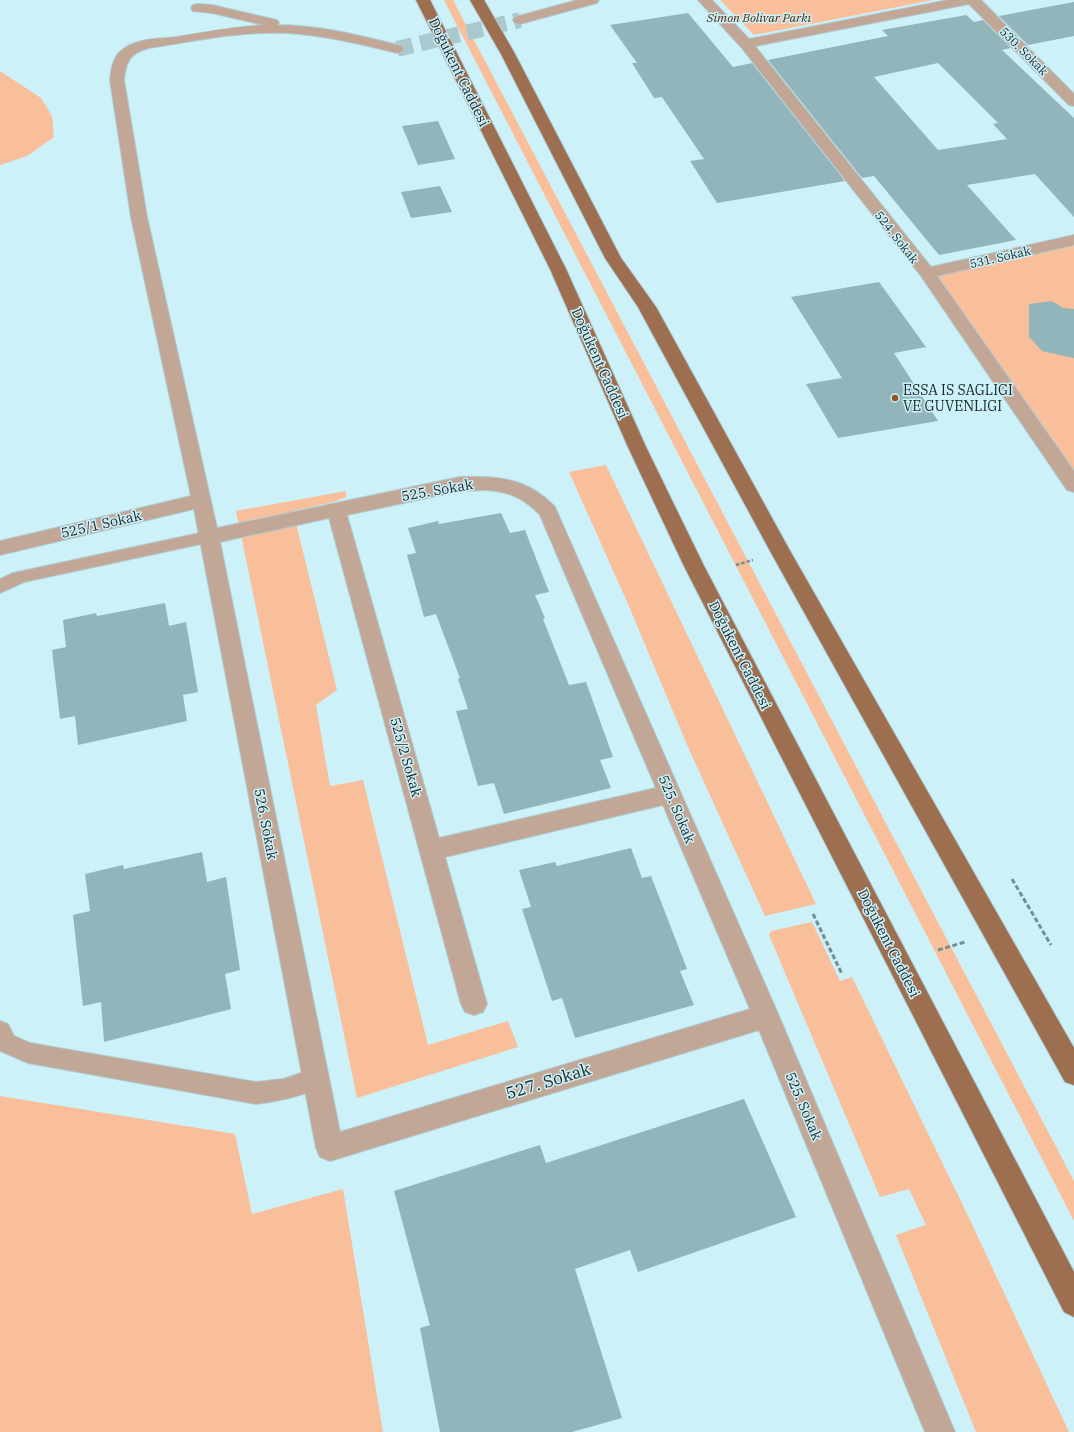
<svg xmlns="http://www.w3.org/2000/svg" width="1074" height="1432" font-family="'IBM Plex Serif',serif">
  <rect width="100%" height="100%" fill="#cdf1f8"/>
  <g fill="#f9be9a">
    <polygon points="444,0 453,0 1074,1181 1074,1221"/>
    <polygon points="720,0 933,0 754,35"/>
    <polygon points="0,71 41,98 52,116 54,137 27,156 0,165"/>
    <polygon points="1074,240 1074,485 927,273"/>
    <polygon points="606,465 816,904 765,916 688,747 628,604 569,472"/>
    <polygon points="346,491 346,497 333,502 293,511 337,690 316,705 330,786 363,780 428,1045 508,1021 518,1047 357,1098 236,511"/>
    <polygon points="812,922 840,981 852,977 970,1220 1069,1432 976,1432 896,1235 926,1225 909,1189 880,1197 769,935 771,931"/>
    <polygon points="0,1096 235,1134 252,1214 343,1189 383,1432 0,1432"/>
  </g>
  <g fill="#92b5bb" fill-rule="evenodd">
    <polygon points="1074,2 1074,36 1028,45 999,16"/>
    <polygon points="688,13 733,67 752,63 845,181 717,203 690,161 704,159 662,97 654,98 632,63 637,63 610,25"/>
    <path d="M 966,15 L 974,22 L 983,20 L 1011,48 L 1002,50 L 1074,118 L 1074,217 L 1035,174 L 967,185 L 1016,240 L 939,255 L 874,176 L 862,178 L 768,60 L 888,36 L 882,30 ZM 938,63 L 998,123 L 993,124 L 1007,139 L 938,150 L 874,77 Z"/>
    <polygon points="438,121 455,159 418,165 402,126"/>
    <polygon points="440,186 452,212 411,218 401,192"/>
    <polygon points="879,282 926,347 894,353 938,421 838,438 806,384 842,378 791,297"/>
    <polygon points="1052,301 1063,308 1074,309 1074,358 1042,351 1029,337 1029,304"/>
    <polygon points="501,513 510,533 525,530 549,592 535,595 545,618 543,619 569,685 586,682 613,757 600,760 611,788 504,814 494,783 478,786 456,711 468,709 458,679 460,678 436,614 424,617 407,555 416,553 408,528 438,521 439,524"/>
    <polygon points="165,603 169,626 186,622 198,692 183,695 187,721 78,745 75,716 60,719 52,650 66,647 63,620 96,613 97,616"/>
    <polygon points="631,848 642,878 651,876 687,969 680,971 694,1005 575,1038 562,998 552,1001 522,909 531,907 519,870 555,862 557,866"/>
    <polygon points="202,852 207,882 226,877 240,970 225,974 231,1009 104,1042 101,1002 83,1006 73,915 90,911 85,874 123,865 124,869"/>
    <polygon points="744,1099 796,1217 638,1272 630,1250 575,1269 622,1418 572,1432 440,1432 420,1328 430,1325 394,1191 540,1145 546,1163"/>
  </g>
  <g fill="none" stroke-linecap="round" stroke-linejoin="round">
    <polyline stroke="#a9c9cf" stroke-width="16" stroke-dasharray="16 8" stroke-linecap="butt" points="397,49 520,20"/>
    <defs>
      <g id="service">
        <polygon points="209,531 215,533 218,537 215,541 24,582 0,593 0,579 13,573"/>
        <path d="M 0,1021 L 8,1024 L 14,1036 L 30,1043 L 256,1082 L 283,1079 L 316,1068 L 324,1071 L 327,1079 L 324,1087 C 300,1096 282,1101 256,1104 L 28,1063 L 0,1051 Z"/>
      </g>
      <g id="minor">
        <polygon points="698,0 712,0 749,39 948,0 981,0 1074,94 1074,106 1069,105 969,4 755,46 931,267 1074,235 1074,245 937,276 1074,471 1074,492 1067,490 921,276 741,47"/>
        <path d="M 198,4 L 212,5 L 277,20 L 279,23 L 277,25 C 320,25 361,36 402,46 L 404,49 L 402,52 L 397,53 C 360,44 324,35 286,33 C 240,31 194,41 149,48 C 130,53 126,61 124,80 L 147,217 L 217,528 L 460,477 C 498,476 528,478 555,507 L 779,1016 L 955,1432 L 925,1432 L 759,1030 L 330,1161 L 320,1157 L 316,1148 L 194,509 L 0,555 L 0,541 L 191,496 L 131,217 L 110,80 C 111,69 113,57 122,50 C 137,38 158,39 176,37 C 205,32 234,27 264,25 L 212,13 L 193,11 L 191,8 L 193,5 ZM 485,490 C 508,491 524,498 540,515 L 656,788 L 439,838 L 347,515 L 460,491 ZM 329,518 L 461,1004 L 465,1012 L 474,1015 L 483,1012 L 487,1004 L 445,857 L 663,805 L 750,1009 L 340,1132 L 220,542 Z"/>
      </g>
      <polygon id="tertiary" points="577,0 599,0 597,3 520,24 515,23 513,20 515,17"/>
      <g id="primary">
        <polygon points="416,0 430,0 566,269 646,447 704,566 1074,1272 1074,1317 1064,1312 684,566 628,447 550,269"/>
        <polygon points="470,0 484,0 515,54 621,258 656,307 789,549 1074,1048 1074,1085 1065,1082 769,549 638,307 605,258 501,54"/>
      </g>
    </defs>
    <use href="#service" stroke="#adcdd3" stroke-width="2"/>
    <use href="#minor" stroke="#adcdd3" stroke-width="2"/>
    <use href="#tertiary" stroke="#adcdd3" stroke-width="2"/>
    <use href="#primary" stroke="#adcdd3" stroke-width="2"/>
    <polyline stroke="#758e93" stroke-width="2.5" stroke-dasharray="3.5 2" stroke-linecap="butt" points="736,565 753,560"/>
    <g stroke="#758e93" stroke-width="3" stroke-dasharray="5 2.5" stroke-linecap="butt">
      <polyline points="1012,879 1051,945"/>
      <polyline points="813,914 842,974"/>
      <polyline points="938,950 965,942"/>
    </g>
    <use href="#service" fill="#c2a796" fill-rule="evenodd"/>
    <use href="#minor" fill="#c2a796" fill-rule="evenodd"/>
    <use href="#tertiary" fill="#c2a796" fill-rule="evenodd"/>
    <use href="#primary" fill="#9d6e50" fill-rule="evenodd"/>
  </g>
  <circle fill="#955223" stroke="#cdf1f8" stroke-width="1.5" cx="895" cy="398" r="4"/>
  <g text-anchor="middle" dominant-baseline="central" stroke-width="3" stroke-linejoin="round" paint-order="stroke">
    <g font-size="12" font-style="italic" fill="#4d2609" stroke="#cdf1f8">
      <text x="759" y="17">Simon Bolivar Parkı</text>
    </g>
    <g font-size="12" fill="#1a272a" stroke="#cdf1f8">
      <text transform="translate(1024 51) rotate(45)">530. Sokak</text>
      <text transform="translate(897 237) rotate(52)">524. Sokak</text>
      <text transform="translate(1000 257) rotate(-13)">531. Sokak</text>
    </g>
    <g font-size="14" fill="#1a272a" stroke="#cdf1f8">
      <text transform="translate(459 72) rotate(64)">Doğukent Caddesi</text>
      <text transform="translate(600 363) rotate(66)">Doğukent Caddesi</text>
      <text transform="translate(437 490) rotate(-10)">525. Sokak</text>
      <text transform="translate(101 524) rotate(-13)">525/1 Sokak</text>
      <text transform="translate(740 655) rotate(63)">Doğukent Caddesi</text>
      <text transform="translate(406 757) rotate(74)">525/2 Sokak</text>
      <text transform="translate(677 809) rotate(67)">525. Sokak</text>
      <text transform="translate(266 824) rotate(79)">526. Sokak</text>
      <text transform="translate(889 943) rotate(63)">Doğukent Caddesi</text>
      <text transform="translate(804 1106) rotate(67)">525. Sokak</text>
    </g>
    <g font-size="14" fill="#1a272a" stroke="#cdf1f8" text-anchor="start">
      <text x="903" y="390">ESSA IS SAGLIGI<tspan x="903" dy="16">VE GUVENLIGI</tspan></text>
    </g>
    <g font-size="17" fill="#1a272a" stroke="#cdf1f8">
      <text transform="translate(548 1081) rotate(-17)">527. Sokak</text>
    </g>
  </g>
</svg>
